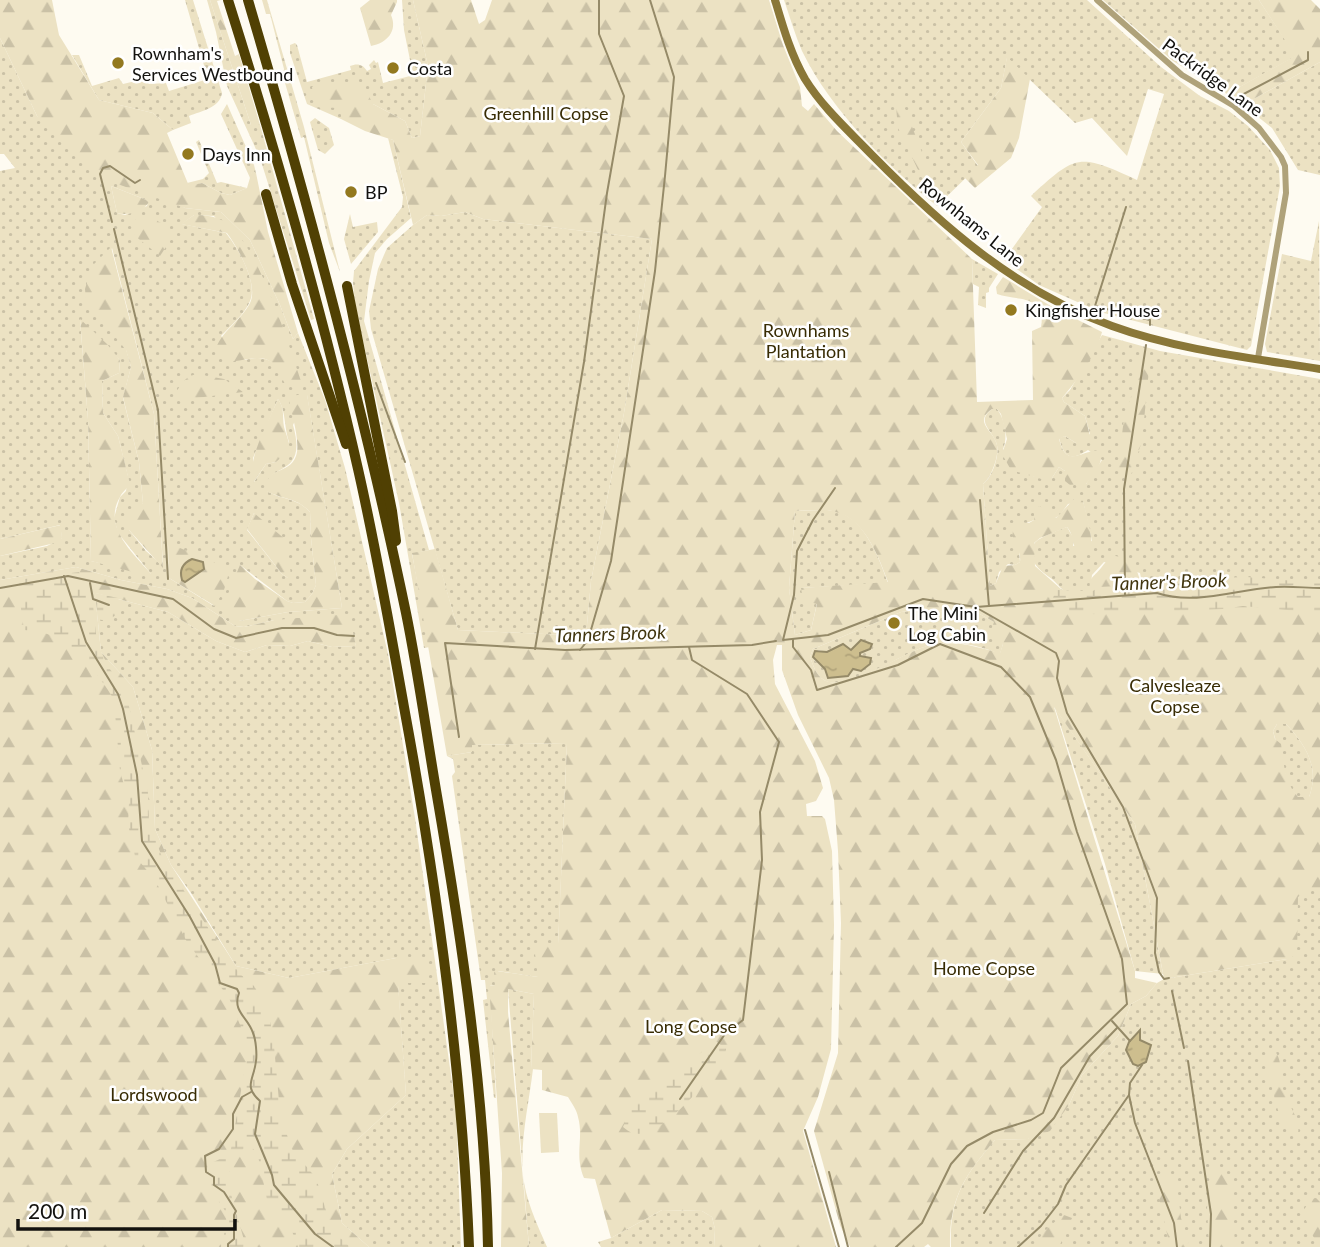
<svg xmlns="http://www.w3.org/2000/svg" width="1320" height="1247" font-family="Lato,sans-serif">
  <defs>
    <pattern id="grass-dots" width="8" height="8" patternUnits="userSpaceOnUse" patternTransform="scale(1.75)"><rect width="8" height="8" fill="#ece2c3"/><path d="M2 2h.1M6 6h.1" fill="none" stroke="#cac1a6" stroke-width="1.8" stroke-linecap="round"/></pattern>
    <pattern id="forest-firs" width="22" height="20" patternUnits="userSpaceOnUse" patternTransform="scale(1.75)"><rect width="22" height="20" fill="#ece2c3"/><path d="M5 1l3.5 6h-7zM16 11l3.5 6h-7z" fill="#cac1a6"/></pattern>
    <pattern id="wetland-marsh" width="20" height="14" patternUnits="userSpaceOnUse" patternTransform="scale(1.75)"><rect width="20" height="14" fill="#ece2c3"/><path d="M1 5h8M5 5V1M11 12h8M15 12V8" fill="none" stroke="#cac1a6"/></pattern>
    <pattern id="water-ripples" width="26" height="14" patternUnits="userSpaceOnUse" patternTransform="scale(1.75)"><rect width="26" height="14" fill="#cdbe8e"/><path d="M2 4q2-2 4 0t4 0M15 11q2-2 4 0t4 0" fill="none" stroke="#afa279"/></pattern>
  </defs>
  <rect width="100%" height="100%" fill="#fefbf1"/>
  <g fill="url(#grass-dots)" fill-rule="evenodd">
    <path d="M 185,0 L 193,0 L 222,93 C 220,108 201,111 189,116 L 191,123 L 173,130 L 153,113 L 99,100 L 72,55 L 79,55 L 92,86 L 119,78 L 123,84 L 144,79 L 149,84 L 166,83 L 169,91 L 208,79 Z"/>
    <polygon points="207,0 210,0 251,125 260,125 314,319 311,320 260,158 227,86 216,32"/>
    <polygon points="262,0 267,0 304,127 340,272 329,243 304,137 301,138 283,76 284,69 270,14 266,14"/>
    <path d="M 402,0 L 413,0 L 428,66 L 420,136 L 412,138 L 405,121 L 373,104 L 341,108 L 341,119 L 307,104 L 290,53 L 290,45 L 295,43 L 297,45 L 307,82 L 351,70 L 350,66 C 357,63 363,64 367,71 L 371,69 L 369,65 L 374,60 L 376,63 L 378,62 L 383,83 L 410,76 L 412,70 L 404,30 Z"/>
    <path d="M 784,0 L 1087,0 L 1161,67 L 1200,96 L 1229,111 L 1248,126 L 1270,150 L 1279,168 L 1280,186 L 1251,346 L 1247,350 L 1100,312 L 1039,285 L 1004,260 L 1042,207 L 1031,196 C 1077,153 1080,154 1137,180 L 1164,94 L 1148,89 L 1127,156 L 1092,118 L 1075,123 L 1007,58 L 1001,88 L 961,142 L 978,166 L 937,206 C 887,166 830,109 802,51 C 795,35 790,17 784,0 Z"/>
    <polygon points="1103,0 1259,0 1296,56 1227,94 1173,61"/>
    <path d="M 0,38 L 37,116 L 185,208 L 221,212 L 250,240 L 280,305 L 293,339 L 298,333 L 325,400 L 345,468 L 388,654 L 415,818 L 456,1111 L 461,1247 L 369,1247 L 342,1223 L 332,1174 L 347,1149 L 406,1095 L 396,958 L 289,978 L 236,966 L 191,893 L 171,865 L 155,829 L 152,750 L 133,687 L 101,652 L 95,593 L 168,612 L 216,641 L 245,652 L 267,645 L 290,646 L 308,641 L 332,647 L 356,646 L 351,628 L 274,620 L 244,627 L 235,626 L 192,598 L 167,589 L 121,580 L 76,567 L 0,580 L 0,556 L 47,546 L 62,538 L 60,525 L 0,539 L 0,171 L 15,168 L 4,154 L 0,154 ZM 111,186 L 144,199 L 148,202 L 147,206 L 125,215 L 117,213 ZM 194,215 L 214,216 L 262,276 L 279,370 C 271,357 259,356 245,360 L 221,336 C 230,326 245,314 250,301 C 258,282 238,248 226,233 L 182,224 ZM 112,248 L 154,414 L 163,566 L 146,551 L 129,530 L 143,503 L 139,462 L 123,398 L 131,367 L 126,349 L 86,300 ZM 80,320 L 120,360 L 119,373 L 102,381 L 103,413 L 118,436 L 128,477 L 126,491 L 120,497 L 114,518 L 118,533 L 151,574 L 91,561 L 88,419 ZM 307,395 L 342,608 L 288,612 L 239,621 L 240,565 L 287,601 L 293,603 L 305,602 L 312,594 L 316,585 L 311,538 L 310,512 C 296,497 284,501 267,491 C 264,460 309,481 293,425 ZM 278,399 C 286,410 284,428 289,442 L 276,462 L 266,464 L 254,482 L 253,458 ZM 254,513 L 288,578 L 282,574 L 247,530 ZM 168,544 L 214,606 L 169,578 Z"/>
    <polygon points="1320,62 1320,175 1298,170 1272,128 1243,105"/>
    <polygon points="227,104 254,165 256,173 252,172 251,180 221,114"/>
    <polygon points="315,118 329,128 334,145 325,154 318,150 310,122"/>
    <polygon points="388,138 393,140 411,218 387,239 375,253 369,281 364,321 429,550 412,554 430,647 424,648 399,503 355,304 353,283 354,271 402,207 403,197"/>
    <polygon points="199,140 217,183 221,182 247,188 230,195 221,193 202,183 189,187 187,183 203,179 209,173 196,142"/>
    <polygon points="465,212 483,219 652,239 624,413 591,581 586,636 458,630 371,329 369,311 378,269 387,248 413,225 427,215 441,216"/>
    <polygon points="350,214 353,227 377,222 378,232 351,264 344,239"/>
    <polygon points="1319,221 1320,361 1267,352 1265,344 1282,254 1311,261"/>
    <polygon points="972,259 998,274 989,288 989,292 986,293 986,308 978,305 979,287 973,284"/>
    <path d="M 1102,335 L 1160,351 L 1320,379 L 1320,585 L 1144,592 L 1140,573 L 1104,562 L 1092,575 L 1090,594 C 1083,594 1075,595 1068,593 C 1061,590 1058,584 1052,579 C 1040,571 1026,561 1034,544 C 1037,538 1061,529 1067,527 L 1074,539 L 1073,546 L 1092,541 L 1083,501 L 1068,504 L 1060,515 L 1055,518 L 1034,507 L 1034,520 L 1024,524 L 1019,551 L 1020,562 L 1015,565 L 1008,564 L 999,572 L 996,583 L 990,586 L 983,484 C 992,478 1001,453 996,442 C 991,429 976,421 992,409 L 997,409 C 1005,419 1008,438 1003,449 C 1019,472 1022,477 1052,478 L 1059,467 L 1065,471 L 1070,484 L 1086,484 L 1102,460 L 1088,450 C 1070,462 1064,457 1059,438 L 1065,436 L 1076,443 L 1090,434 L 1085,416 L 1064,402 L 1062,398 L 1070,390 Z"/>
    <path d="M 795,511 C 808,511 827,508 839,512 C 866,522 879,558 888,583 L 801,588 L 817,603 L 811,630 L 795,635 L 789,588 Z"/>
    <path d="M 919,610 L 978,613 L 994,622 L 1003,644 L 1000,654 C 978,645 955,640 931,645 C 906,650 845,694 824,680 C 816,675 813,665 810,657 L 813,649 L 901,612 ZM 858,642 L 864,650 L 860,652 L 860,656 L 863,657 L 858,669 L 853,669 L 848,676 L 828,678 L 825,669 L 814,660 L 818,650 L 827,652 L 843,644 L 851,650 Z"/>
    <polygon points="1055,708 1135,824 1163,974 1135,971 1105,864"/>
    <path d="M 1277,724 L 1286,724 C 1306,745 1320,768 1309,797 L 1298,797 L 1289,787 L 1273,731 Z"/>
    <polygon points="567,743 558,945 538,977 498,971 495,986 490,985 496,1098 494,1098 483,1000 487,999 485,980 481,980 452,776 455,772 453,759 447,756 472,752 471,745"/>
    <path d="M 1296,885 L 1320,885 L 1320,1247 L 951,1247 C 949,1198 965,1175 995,1140 L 1028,1139 L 1069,1105 L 1082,1075 L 1118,1036 L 1131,1004 L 1146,996 L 1157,983 L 1164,979 L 1287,959 Z"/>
    <path d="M 508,989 L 534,994 L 531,1069 L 533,1069 C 529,1103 520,1140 523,1174 C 525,1199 537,1224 547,1247 L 529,1247 Z"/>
    <polygon points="662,1210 702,1211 712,1217 715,1229 714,1247 601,1247 598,1242 611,1238"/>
  </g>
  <g fill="url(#forest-firs)" fill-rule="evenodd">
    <polygon points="0,0 52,0 59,35 99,100 153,113 173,130 167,133 189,186 202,183 221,193 230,195 247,188 252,171 256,173 268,232 298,333 293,339 280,305 250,240 221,212 185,208 95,176 37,116 0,38"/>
    <polygon points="210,0 221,0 217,1 235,56 239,54 260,125 251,125"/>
    <path d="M 370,0 L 397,0 L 397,2 L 391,15 C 398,31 387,43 371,46 L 360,8 Z"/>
    <path d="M 413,0 L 471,0 L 479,24 L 485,20 L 492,0 L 769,0 L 783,45 L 800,87 L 802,106 L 808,111 L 814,104 L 837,131 L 972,259 L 977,402 L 1033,400 L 1032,331 L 1041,327 C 1047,294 1016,301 997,294 L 996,287 L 1003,277 L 1054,308 L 1102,332 C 1096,356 1078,379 1062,398 L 1064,402 L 1085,416 L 1091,440 L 1090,443 L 1076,443 L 1065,436 L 1059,439 C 1067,469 1079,451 1100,450 C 1105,461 1094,475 1086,484 L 1070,485 L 1065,481 L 1065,471 L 1059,467 L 1052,478 L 1045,480 L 1011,470 L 1002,454 L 1007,439 L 1001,414 L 997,409 L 992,409 C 974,422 991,429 996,442 C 1001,453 991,478 983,484 L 990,586 L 996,583 L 1003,566 L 1015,565 L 1020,562 C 1022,545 1004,538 1018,522 L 1029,523 L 1034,520 L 1034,507 L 1040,506 L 1056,518 L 1075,498 L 1083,501 C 1085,508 1093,538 1091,544 C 1090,549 1088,550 1084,553 C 1069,549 1076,537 1067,527 L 1040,538 L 1034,543 L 1035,566 L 1061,589 L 1071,594 L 1090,593 C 1089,576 1091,580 1101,568 C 1115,549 1116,556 1135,565 L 1144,592 L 1320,583 L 1320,888 L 1309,889 L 1298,897 L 1297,955 L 1287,959 L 1164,979 L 1135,824 L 1054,707 L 1135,971 L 1135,978 L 1157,983 L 1146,996 L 1131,1004 L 1118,1036 L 1082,1075 L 1069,1105 L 1050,1131 L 1028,1139 L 995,1140 C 965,1175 949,1198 950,1247 L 931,1247 L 928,1244 L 924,1247 L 850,1247 L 840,1225 L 814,1131 L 838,1053 L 841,923 L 838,851 L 834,800 L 829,778 L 798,715 L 782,670 L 782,645 L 777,645 L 773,660 L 775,684 L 815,761 L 823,788 L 816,801 L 806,804 L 807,816 L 822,816 L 825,819 L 832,851 L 834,925 L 831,1049 L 818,1097 L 803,1131 L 836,1247 L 714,1247 L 715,1229 L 712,1217 L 702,1211 L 662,1210 L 611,1238 L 595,1179 L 584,1178 C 574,1154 584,1139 578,1117 C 577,1110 572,1104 568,1097 L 542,1090 L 542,1070 L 531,1069 L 534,994 L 508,989 L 508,1012 L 529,1247 L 501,1247 L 502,1173 L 489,985 L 495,986 L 494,972 L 497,971 L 538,977 L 534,946 L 558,944 L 567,743 L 472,745 L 472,752 L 447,756 L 412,553 L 435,549 L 458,630 L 586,636 L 591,581 L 624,413 L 652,239 L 483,219 L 465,212 L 441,216 L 427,215 L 413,225 L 393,140 L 365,131 L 341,119 L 341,108 L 315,107 L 312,87 L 339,82 L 363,85 L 373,104 L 405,121 L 412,138 L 420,136 L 428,66 ZM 795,511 C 808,511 827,508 839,513 C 866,522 879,558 888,582 L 801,588 L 803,600 L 817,604 L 811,630 L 795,635 L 789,588 ZM 919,610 L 978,613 L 994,622 L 989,637 L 1003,644 L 1000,653 C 977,647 956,640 931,645 C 906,650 845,693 824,680 C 816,675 813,665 810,657 L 813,649 L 901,612 ZM 1277,724 L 1286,724 C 1306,745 1320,768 1309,797 L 1298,797 C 1284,781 1284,764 1281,744 L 1275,739 L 1273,731 Z"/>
    <polygon points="1259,0 1311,0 1320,9 1320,62 1243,105 1227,94 1295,56"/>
    <polygon points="1007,57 1030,79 1019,138 1011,158 975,188 965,178 978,165 961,142 1001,88"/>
    <polygon points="902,94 904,106 930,173 927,177 919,172 898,128 895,96"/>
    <path d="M 111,186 L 144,199 L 149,202 C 143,212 127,216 117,213 Z"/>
    <path d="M 194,215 C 205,215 216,216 225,222 C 258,243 289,346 302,384 L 286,386 C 268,347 263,359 226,362 L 215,351 C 221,331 240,322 250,303 C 259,285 238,248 227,233 L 181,224 Z"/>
    <path d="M 142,217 C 156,218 166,224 173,236 L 160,256 L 135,236 L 133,220 Z"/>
    <polygon points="111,247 154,414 163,568 129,530 127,520 143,503 139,462 123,397 131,367 126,350 86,301 85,289 92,266"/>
    <path d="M 80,319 L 107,344 L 120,360 L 119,373 L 102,381 L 103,413 L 118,436 L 130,484 C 127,489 122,492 120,497 C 102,527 134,554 152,575 L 148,576 L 91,561 L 88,419 Z"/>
    <polygon points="1139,355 1150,359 1142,441 1131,475 1126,477 1119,472 1118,468 1124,418 1135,384 1135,368"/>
    <path d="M 196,374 L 224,379 L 243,392 L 173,401 C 178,388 182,378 196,374 Z"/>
    <path d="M 307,394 L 342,608 L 288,612 L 239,621 L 223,612 L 223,606 L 240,565 L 255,579 L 287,601 L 293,603 L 305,602 L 312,594 L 316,585 L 311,538 L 310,512 C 296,497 284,500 266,491 C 265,465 289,476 296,456 C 301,443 291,411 288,396 Z"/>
    <path d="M 278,399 C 285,409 282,415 284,427 C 286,435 290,441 289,450 L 276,462 L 266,464 L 253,483 C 246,460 269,421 278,399 Z"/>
    <polygon points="254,513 286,540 291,575 288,578 282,574 247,529"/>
    <polygon points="61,525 62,538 59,542 0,556 0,539"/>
    <polygon points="168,543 230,569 224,590 215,606 169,578"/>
    <polygon points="76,567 121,580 167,589 192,598 235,626 244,627 274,620 349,614 356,646 332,647 308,641 290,646 267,645 245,652 216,641 168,612 95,593 101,652 133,687 152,750 155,829 171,865 236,966 289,978 396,958 426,962 428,983 398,983 406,1095 347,1149 332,1174 342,1223 369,1247 0,1247 0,580"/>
    <path d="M 1274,1050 C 1283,1060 1280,1076 1283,1089 C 1287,1104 1301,1119 1298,1133 L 1289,1130 C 1278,1116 1276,1104 1272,1087 C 1269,1071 1263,1071 1267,1053 Z"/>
    <path d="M 1214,1168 C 1238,1172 1232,1202 1232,1220 C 1233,1230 1236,1236 1234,1247 L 1209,1247 L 1207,1207 L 1211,1194 L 1210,1173 Z"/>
    <polygon points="1166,1176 1174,1181 1178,1193 1181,1218 1189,1242 1186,1247 1170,1247 1156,1185"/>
    <polygon points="1316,1198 1320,1202 1320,1247 1311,1233 1303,1212 1310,1199"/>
    <path d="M 1064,1215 L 1072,1218 L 1059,1247 L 1034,1247 C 1041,1233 1052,1223 1064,1215 Z"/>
  </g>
  <g fill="url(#wetland-marsh)">
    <path d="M 79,572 L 93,605 L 97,643 L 109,668 L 125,688 L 148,793 L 149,823 L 162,857 L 218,943 L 240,974 L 254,986 L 267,1008 L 273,1035 L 280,1112 L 291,1148 L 316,1178 L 332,1230 L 350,1247 L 298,1247 L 290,1226 L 269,1209 L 258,1156 L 250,1144 L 233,1157 L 227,1180 L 246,1247 L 221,1247 C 233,1202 224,1216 205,1180 L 211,1163 L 227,1156 L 231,1149 L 247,1056 L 247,1042 L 229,998 L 187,942 L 155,880 L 135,856 L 128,824 L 129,803 L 120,771 L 114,701 C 110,691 103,683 96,674 C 77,649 57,631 24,630 L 17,580 Z"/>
    <polygon points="1247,577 1320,583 1320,613 1243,606 1223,609 1071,615 1055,607 1053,598 1056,590 1093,591 1098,587 1207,582 1218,578"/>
    <path d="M 95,593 L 118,598 L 119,612 C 114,618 104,622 98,619 Z"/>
    <path d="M 713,1039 L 726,1049 L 725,1057 C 711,1077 659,1142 633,1133 C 629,1132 626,1129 623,1127 L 632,1106 L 639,1097 L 653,1092 L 703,1051 Z"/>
  </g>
  <polygon fill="#ece2c3" points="539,1113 557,1113 559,1152 541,1153"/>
  <g fill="url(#water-ripples)" stroke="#958a68" stroke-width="2">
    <path d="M 192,559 L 203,562 L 204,569 L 185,582 L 182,580 C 179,570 183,563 192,559 Z"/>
    <polygon points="861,640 872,644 870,649 860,653 860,656 871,658 870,664 861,671 853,669 848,676 828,678 825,669 813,657 815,651 827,652 843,644 851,650"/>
    <polygon points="1140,1030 1140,1040 1151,1045 1146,1062 1138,1066 1133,1064 1126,1050 1129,1042"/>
  </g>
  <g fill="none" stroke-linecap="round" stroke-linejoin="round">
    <g stroke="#958a68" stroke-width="2">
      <polyline points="1238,97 1308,60 1308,52"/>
      <polyline points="1126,207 1095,306 1150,320 1150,325"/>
      <polyline points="112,222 100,174 103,168 110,166 135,183 140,180"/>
      <polyline points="114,229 158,410 168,579"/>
      <polyline points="376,383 405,462"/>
      <path d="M 835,488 L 813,520 L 797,551 L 794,595 L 783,640 L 828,635 L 923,599 L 976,607 L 1157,593 C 1196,606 1237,589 1276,587 C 1291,586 1306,588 1320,588"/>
      <polyline points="980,500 989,606"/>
      <path d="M 64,576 L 86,642 L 118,694 L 123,709 L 137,775 L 142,841 L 190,917 L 215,964 L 220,983 L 237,989 L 239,993 C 232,1012 248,1017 253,1033 C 256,1040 257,1054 256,1061 C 254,1080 243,1086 260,1101 L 255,1134 L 272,1175 L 274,1185 L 315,1234 L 333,1247"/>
      <polyline points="90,583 93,599 109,605"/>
      <polyline points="0,588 68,576 173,599 214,629 236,638 282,628 314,628 337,635 354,636"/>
      <polyline points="1125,595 1124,489 1146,345"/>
      <polyline points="977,608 1056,653 1059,661 1057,678 1067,713 1123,807 1157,898 1155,953 1159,972 1164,979 1169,978"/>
      <polyline points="793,639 793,647 811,670 817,690 898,665 940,644 1001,667 1030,697 1056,760 1077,832 1122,959 1127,1004 1061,1068 1043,1113 1031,1120 993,1132 967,1146 951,1164 922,1223 896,1247"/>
      <polyline points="535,649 584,362 607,193 624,96 599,34 599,0"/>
      <polyline points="580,650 588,640 611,561 655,271 665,176 674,77 650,0"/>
      <polyline points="459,737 445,643 565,650 752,645 776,641"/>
      <polyline points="1172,991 1184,1048"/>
      <polyline points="1112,1021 1130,1041"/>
      <polyline points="1188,1061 1211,1214 1210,1247"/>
      <polyline points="1129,1095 1135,1123 1174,1223 1177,1247"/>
      <polyline points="680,1099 725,1034 743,1020 762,860 760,812 779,742 747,694 692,660 689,647"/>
      <polyline points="805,1130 839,1247"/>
      <polyline points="829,1172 848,1247"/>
      <polyline points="984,1213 1023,1151 1054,1118 1090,1056 1117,1028"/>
      <polyline points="228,1247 228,1244 234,1239 234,1215 236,1211 224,1192 214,1185 214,1177 206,1172 205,1156 219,1149 233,1129 233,1114 242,1097 251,1092"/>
      <polyline points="453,1247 453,1246"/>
      <polyline points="1018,1247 1041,1226 1058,1204 1066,1185 1129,1095 1130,1083 1142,1065"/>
    </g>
    <polyline stroke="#afa27a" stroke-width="6" points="1097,0 1182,75 1234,106 1259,128 1281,157 1285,166 1286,193 1258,358"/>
    <path stroke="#8a7738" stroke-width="8" d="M 775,0 C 783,27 791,55 805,79 C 823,108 849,131 872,155 C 942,226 1017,292 1112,326 C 1178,350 1251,358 1320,369"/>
    <g stroke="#504003" stroke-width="10">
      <path d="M 228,0 C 277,155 322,310 358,469 C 376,548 390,628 404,707 C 437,886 462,1065 469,1247"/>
      <path d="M 248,0 C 308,203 363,406 406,613 C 418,672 426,731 436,790 C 462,941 485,1094 488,1247"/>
      <polyline points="266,194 292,284 346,444"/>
      <polyline points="347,286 392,511 396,541"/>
    </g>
  </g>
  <g fill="#937920" stroke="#fff" stroke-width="2.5">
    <circle cx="118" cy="63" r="7"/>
    <circle cx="393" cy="68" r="7"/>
    <circle cx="188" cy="154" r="7"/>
    <circle cx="351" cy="192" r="7"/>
    <circle cx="1011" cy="310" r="7"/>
    <circle cx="894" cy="623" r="7"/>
  </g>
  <g text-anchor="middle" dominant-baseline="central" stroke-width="5" stroke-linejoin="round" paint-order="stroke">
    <g font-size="18" fill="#13120f" stroke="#fff" text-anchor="start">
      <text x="132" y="53">Rownham's<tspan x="132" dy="21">Services Westbound</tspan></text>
      <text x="407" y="68">Costa</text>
      <text x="202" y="154">Days Inn</text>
      <text x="365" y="192">BP</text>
      <text x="1025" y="310">Kingfisher House</text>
      <text x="908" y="613">The Mini<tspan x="908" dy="21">Log Cabin</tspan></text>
    </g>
    <g font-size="18" fill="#13120f" stroke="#fff">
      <text transform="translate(1213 77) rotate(36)">Packridge Lane</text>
      <text transform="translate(972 222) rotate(39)">Rownhams Lane</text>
    </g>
    <g font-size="18" fill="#382c04" stroke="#fff">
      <text x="546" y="113">Greenhill Copse</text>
      <text x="806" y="330">Rownhams<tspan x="806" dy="21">Plantation</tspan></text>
      <text x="1175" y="685">Calvesleaze<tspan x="1175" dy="21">Copse</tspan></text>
      <text x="984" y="968">Home Copse</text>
      <text x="691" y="1026">Long Copse</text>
      <text x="154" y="1094">Lordswood</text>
    </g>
    <g font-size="19" font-style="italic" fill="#42360f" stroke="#fff">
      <text transform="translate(1169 581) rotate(-2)">Tanner's Brook</text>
      <text transform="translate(610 633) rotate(-2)">Tanners Brook</text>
    </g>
  </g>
  <path d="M18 1219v10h217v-10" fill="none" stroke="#13120f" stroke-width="3.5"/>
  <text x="28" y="1219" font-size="21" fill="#13120f" stroke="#ffffff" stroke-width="5" paint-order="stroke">200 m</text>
</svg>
